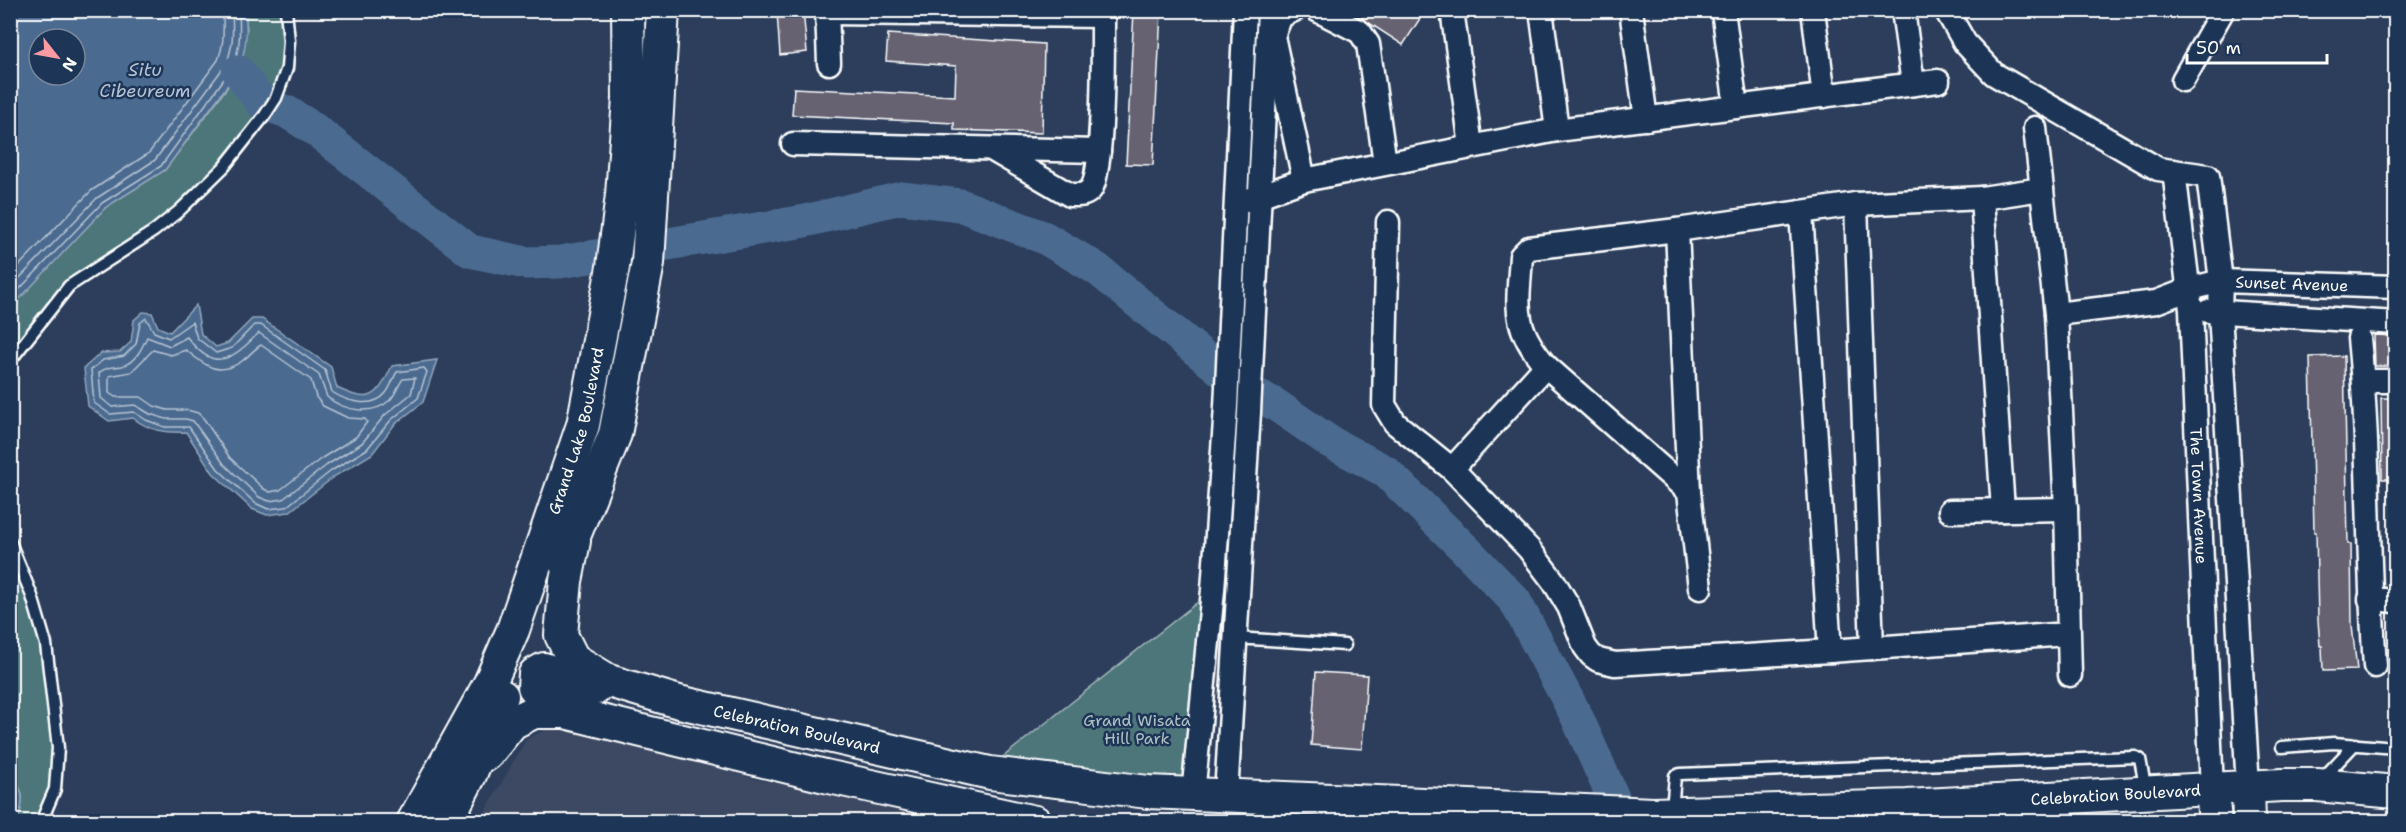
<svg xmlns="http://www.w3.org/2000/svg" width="2406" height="832" font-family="'Shantell Sans',sans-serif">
  <rect width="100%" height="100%" fill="#2c3e5c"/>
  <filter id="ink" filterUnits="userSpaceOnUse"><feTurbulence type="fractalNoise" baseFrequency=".0167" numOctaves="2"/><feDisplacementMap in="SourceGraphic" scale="12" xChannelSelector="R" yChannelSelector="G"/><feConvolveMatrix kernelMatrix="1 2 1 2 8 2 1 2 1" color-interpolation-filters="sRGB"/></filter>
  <g filter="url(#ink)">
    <polygon fill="#3d4963" points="552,726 575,727 754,779 975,821 479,822 526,740"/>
    <g fill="#4d767a" stroke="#a6babc" stroke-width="1.5">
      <polygon points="245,11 286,11 287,68 265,115 179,211 87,274 11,361 10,308 106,207 165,170 229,85 247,29"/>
      <path d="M 10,542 L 32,596 L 50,690 L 55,789 L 41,821 L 17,821 C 26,797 23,792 11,771 Z"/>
      <polygon points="1213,590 1193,795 984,772"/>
    </g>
    <g fill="#4b6b90" stroke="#93a6bc" stroke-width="1.5" fill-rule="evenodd">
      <path d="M 11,10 L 245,11 C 248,33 246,50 238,71 L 165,170 L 106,207 L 11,308 ZM 39,39 L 75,39 L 75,75 L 39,75 Z"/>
      <path d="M 196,305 L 201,334 L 216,347 L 228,343 L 252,319 L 262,319 L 331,367 L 337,388 C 371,404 377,398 392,366 L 437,360 L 423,402 L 395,424 L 372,454 L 335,476 L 289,512 L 267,515 L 252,509 L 213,473 L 186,432 C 165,433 150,431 133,418 L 109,421 L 88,406 L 84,368 L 101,353 L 120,352 L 131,342 L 134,320 L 143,312 L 152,313 L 158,327 L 170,332 Z"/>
      <path d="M 10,771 C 23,792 26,797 17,821 L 11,821 Z"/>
    </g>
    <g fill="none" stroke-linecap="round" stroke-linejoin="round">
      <g stroke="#b7c4d3" stroke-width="1.5">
        <path d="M 10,275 L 91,191 L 149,153 L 218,60 C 225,42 223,29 223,10"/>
        <path d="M 10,288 L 97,198 L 155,160 L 226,64 C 234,45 233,31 232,10"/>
        <path d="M 10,299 L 102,203 L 161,166 L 232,68 C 241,47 240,32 239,10"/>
        <path d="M 146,318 L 154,332 L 169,338 L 192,322 L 197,338 L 216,353 L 232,348 L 254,325 L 261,325 L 325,370 L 332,392 C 347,402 373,409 386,393 C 391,387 393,378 397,372 L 424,368 L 427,372 L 418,398 L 391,420 L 367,449 L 331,471 L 286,507 L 268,509 L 255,503 L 218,469 L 189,427 L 165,427 L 146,420 L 134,412 L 110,414 L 94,403 L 91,370 L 103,360 L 124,356 L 136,344 L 140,323 Z"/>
        <path d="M 259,333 L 319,375 L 327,397 C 344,411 373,416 390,400 C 396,394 398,385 403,379 L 415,378 L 411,394 L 385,415 L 362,443 L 327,465 L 283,499 L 269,501 L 259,497 L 224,464 L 193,421 L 186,419 L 166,419 L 150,414 L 135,405 L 112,407 L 101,398 L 99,373 C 107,366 112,368 122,366 C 135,363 142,348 147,337 L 170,346 L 187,337 C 205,361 221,368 245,346 C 250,342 254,337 259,333 Z"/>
        <path d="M 261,345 L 311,380 L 316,397 L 323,406 L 348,418 L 365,419 L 367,422 L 356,437 L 322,458 L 280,490 L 270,492 L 264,489 L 230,458 L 204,419 L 198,413 L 187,410 L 167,410 L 154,406 L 141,397 L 115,397 L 109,393 L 109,376 L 131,372 L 153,350 L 171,355 L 186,350 C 204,365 218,378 242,361 C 249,356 254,349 261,345 Z"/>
      </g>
      <polyline stroke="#4b6b90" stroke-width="33" points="238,71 262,103 287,112 314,129 470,251 526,263 560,262 805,221 901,198 960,205 1045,238 1097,269 1239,385 1276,405 1330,442 1385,471 1465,549 1515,601 1576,715 1624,822"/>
    </g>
    <g fill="#666272" stroke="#fff" stroke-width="1.5">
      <polygon points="803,10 807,52 780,55 777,12"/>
      <polygon points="1349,10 1411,10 1421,17 1403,45"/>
      <polygon points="1134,11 1161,11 1153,165 1126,164"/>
      <polygon points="888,34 1044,44 1042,133 954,130 954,123 792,115 794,88 955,96 956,66 886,61"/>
      <polygon points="2374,335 2396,336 2396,366 2375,366"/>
      <polygon points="2344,356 2348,544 2351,544 2352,626 2357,670 2323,671 2322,646 2320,646 2318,620 2316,532 2314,532 2310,357"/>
      <polygon points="2381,398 2396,398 2396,479 2382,479"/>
      <polygon points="1316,672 1367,675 1362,749 1311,745"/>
    </g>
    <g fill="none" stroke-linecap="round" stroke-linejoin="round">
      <defs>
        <g id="lane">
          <polyline points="10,361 69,286 154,231 179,211 224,167 265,115 276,98 287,68 289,41 286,10"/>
          <polyline points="10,542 32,596 46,644 58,748 55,789 41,822"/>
          <polyline points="1235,638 1345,645"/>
          <polyline points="2282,747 2334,743 2396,748"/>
          <polyline points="2321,780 2355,744"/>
          <polyline points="1672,810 1675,776 1680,774 2135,757 2140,759 2146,791"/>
        </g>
        <g id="street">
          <polyline points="827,10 829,63"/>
          <polyline points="1294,10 1281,16 1273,36 1304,180"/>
          <polyline points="1317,10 1360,32 1368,44 1385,163"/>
          <polyline points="1452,10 1471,146"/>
          <polyline points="1541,10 1557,130"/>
          <polyline points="1631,10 1646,119"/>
          <polyline points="1723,10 1736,107"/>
          <polyline points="1813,10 1824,96"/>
          <polyline points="1903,10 1913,84"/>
          <polyline points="1946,10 1965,43 1994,74 2158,169 2208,176 2221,281 2220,312 2248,787"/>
          <polyline points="827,13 1103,16"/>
          <polyline points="2183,80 2223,10"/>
          <polyline points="2035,128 2056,314 2066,509 2070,675"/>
          <polyline points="793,144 1099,151"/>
          <path d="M 993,150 L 1070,195 C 1079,195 1085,196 1091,189 C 1104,172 1103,39 1103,10"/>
          <path id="s1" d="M 2174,171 L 2191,310 L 2212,790"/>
          <polyline points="1982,198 2003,510"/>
          <polyline points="1248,200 1304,180 1557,130 1938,81"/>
          <polyline points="1856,204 1872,648"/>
          <polyline points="1801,212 1830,651"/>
          <polyline points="1388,222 1384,405 1395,423 1452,469 1529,549 1554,582 1569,607 1585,647 1591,655 1598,660 1615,664 1830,651 2068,634"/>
          <polyline points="1677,230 1689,492 1700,588"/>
          <polyline points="2208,311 2396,323"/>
          <path id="s2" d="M 2056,314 L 2156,302 L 2190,289 L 2221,281 L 2396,287"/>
          <path d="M 2359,338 C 2370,447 2367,557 2375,666"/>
          <polyline points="2363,381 2396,381"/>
          <polyline points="1452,469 1546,366"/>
          <path d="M 1689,492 L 1546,366 C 1511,325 1518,307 1521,256 L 1529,248 L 1677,230 L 1856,204 L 1982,198 L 2042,189"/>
          <polyline points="1950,511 2066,509"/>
          <polyline points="2370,599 2396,601"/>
          <polyline points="1193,795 1213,590 1226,407 1245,10"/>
          <polyline points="1226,795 1249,412 1269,10"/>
        </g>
        <g id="secondary">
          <path id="s3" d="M 574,541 L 566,581 L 561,635 L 573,659 L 609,681 L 679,702 L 990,773 L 1148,792 L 1653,814 L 1907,806 L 2282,785 L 2317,785 L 2396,792"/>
          <polyline points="564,561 615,434 648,263 663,10"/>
          <polyline points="580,702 542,691 534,687 535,674 544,669 596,688"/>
          <polyline points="487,754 512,723 534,712 565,712 825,776 1035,822"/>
          <polyline points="2248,787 2249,822"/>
          <polyline points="2212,790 2215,822"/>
          <path id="s4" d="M 413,822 L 490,683 L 513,630 L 583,425 L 613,267 L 622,195 L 629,98 L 628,10"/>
          <polyline points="446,822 470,775 502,696"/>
        </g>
      </defs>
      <use href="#lane" stroke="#fff" stroke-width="15"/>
      <use href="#street" stroke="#fff" stroke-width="27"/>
      <use href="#secondary" stroke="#fff" stroke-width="36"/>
      <use href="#lane" stroke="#1d3557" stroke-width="10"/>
      <use href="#street" stroke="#1d3557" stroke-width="22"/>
      <use href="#secondary" stroke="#1d3557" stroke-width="32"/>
    </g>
  </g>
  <g text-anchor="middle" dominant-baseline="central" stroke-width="5" stroke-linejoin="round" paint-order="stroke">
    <g font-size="16" fill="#fff" stroke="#1d3557">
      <text stroke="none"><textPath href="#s2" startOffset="240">Sunset Avenue</textPath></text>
      <text stroke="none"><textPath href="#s4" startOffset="426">Grand Lake Boulevard</textPath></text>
      <text stroke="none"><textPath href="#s1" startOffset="326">The Town Avenue</textPath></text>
      <text stroke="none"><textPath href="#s3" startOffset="358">Celebration Boulevard</textPath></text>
      <text stroke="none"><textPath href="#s3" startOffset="1684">Celebration Boulevard</textPath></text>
    </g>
    <g font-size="16" fill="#afc1c3" stroke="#1d3557">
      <text x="1137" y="720">Grand Wisata<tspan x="1137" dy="18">Hill Park</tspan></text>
    </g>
    <g font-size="18" font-style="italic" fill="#b7c4d3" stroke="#1d3557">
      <text x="145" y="70">Situ<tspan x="145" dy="21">Cibeureum</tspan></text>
    </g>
  </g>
  <rect width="2406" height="832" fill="none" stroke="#1d3557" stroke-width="36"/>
  <rect x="18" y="18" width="2370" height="796" fill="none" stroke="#fff" stroke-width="2" filter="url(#ink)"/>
  <g transform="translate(57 57) rotate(121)"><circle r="28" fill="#1d3557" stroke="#77869a" stroke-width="1.5"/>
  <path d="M0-4.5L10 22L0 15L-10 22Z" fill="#ff9aa2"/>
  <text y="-9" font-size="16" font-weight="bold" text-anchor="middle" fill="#ffffff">N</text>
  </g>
  <path d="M2187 54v9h140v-9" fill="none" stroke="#ffffff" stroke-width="3"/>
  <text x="2196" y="54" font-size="18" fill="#ffffff" stroke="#1d3557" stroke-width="4.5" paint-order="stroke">50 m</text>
</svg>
